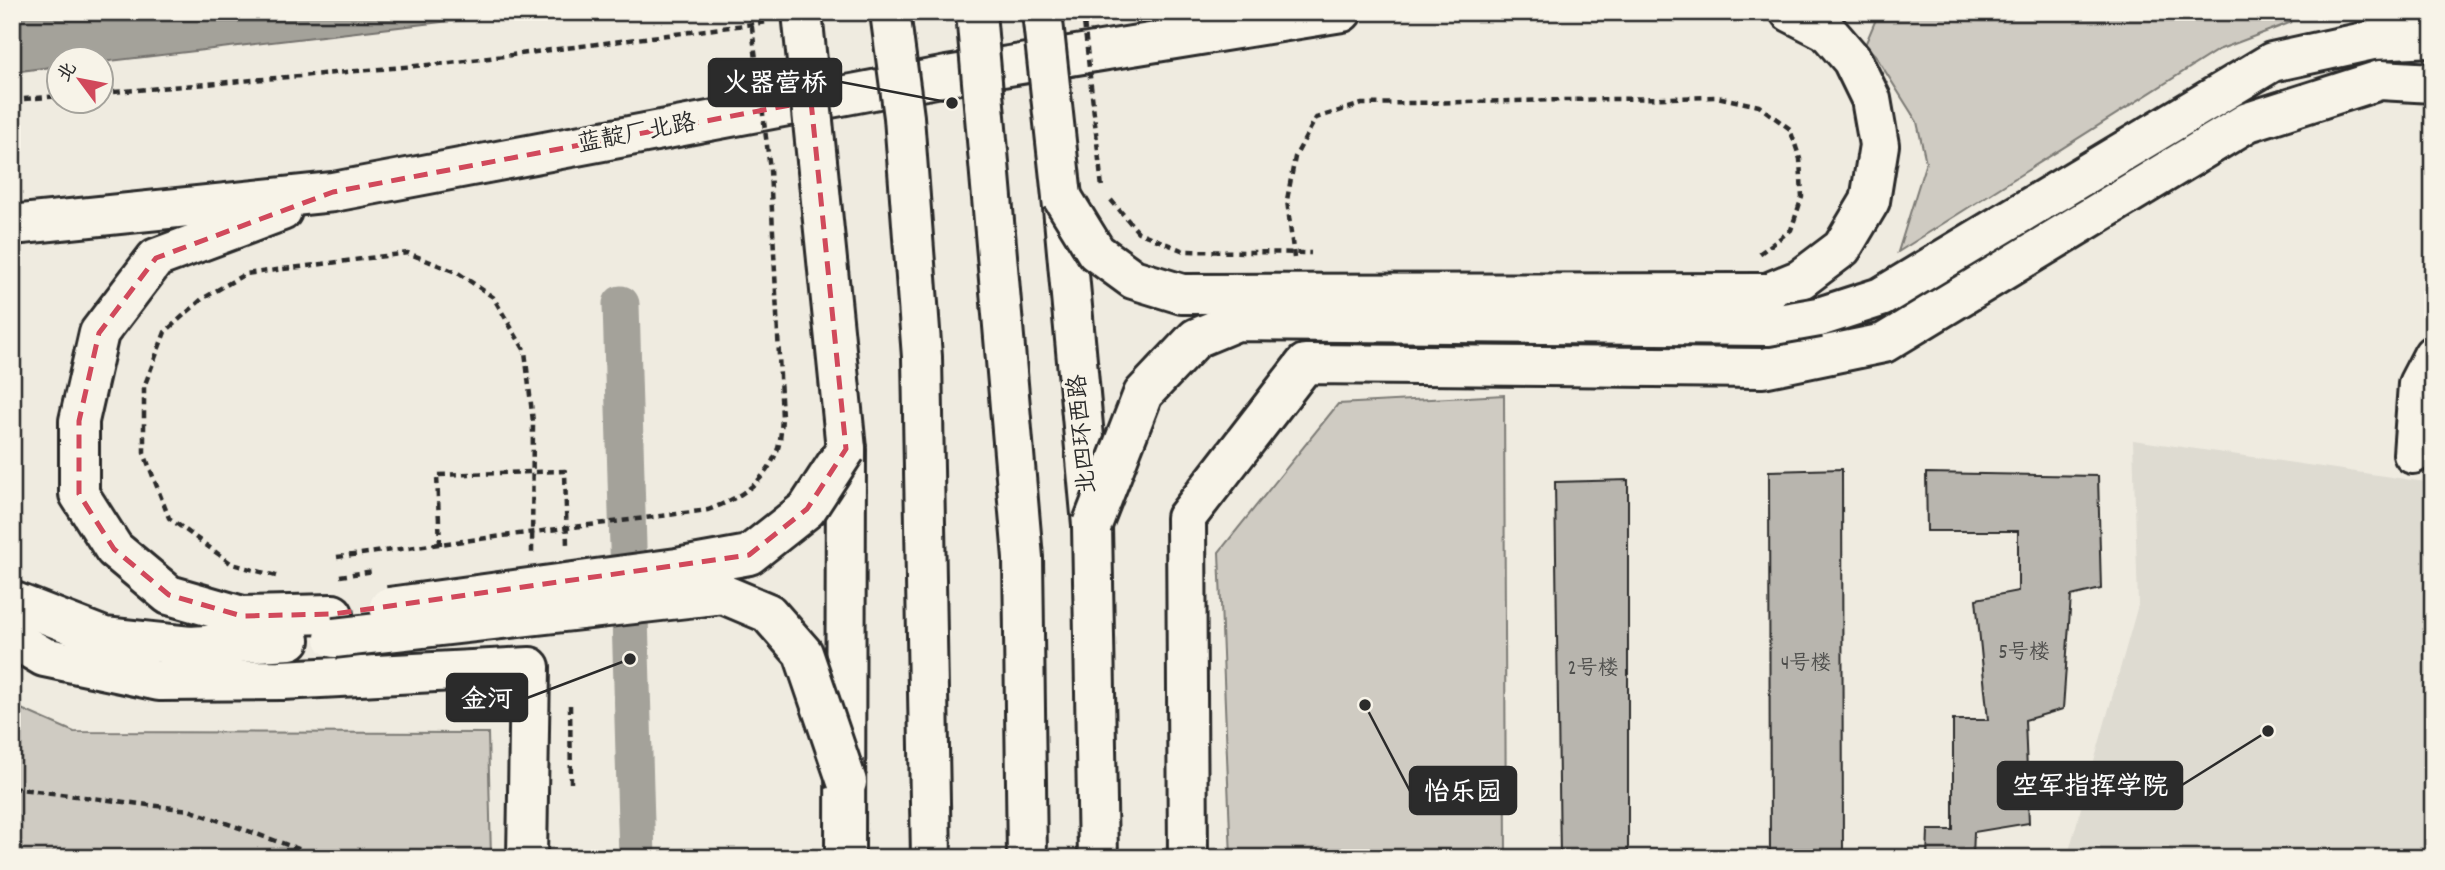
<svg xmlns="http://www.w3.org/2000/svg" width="2445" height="870" font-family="Dekko,'LXGW WenKai TC',sans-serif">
  <rect width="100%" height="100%" fill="#efebe0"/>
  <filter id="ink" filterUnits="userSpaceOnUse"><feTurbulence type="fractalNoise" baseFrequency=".0143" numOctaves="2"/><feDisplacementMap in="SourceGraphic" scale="14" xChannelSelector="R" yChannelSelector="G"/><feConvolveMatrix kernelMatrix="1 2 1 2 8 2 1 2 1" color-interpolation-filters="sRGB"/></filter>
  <g filter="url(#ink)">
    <polygon fill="#dedbd1" points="2133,440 2433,483 2433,858 2067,858 2138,605"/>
    <g fill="#cfcbc2" stroke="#7d7b76" stroke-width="2">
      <polygon points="1879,12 2192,12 2292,22 2218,50 1898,252 1926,162 1917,122 1875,55 1865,45"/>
      <polygon points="1504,395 1506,858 1231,858 1219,552 1338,404"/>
      <polygon points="12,705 74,732 488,733 491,858 12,858"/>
    </g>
    <polygon fill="#a4a29a" stroke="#74726e" stroke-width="2" points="12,12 526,12 102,62 102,60 60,60 59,66 12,72"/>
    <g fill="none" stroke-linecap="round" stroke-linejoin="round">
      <polyline stroke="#a4a29a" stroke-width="37" points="621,304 637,858"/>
    </g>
    <g fill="#b8b5ae" stroke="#2b2b2b" stroke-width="2">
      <polygon points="1842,469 1843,858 1770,858 1769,471"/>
      <polygon points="1926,473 2098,476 2101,589 2071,596 2063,709 2025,720 2029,823 1974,832 1973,858 1927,858 1928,830 1953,830 1953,720 1988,720 1976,599 2018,591 2018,531 1927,531"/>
      <polygon points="1628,480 1628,858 1560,858 1555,482"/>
    </g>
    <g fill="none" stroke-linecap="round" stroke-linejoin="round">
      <defs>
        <g id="minor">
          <polyline points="1062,197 1092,525 1098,858"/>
          <polyline points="2413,454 2418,384 2433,355"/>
          <polyline points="12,638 44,657 159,681 282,680 530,667 527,858"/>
          <polyline points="845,858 846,449"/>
          <polyline points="1188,858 1186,518 1305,364 1763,368 1884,343 2248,122 2380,80 2433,83"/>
        </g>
        <g id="highway">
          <polyline points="282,211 156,258 99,333 79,421 79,494 114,549 169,595 242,616 333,614"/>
          <polyline points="12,225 333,192 947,76 1342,12"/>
          <polyline points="1767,293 1801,279 1842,248 1870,201 1879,145 1871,99 1852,60 1827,31 1790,12"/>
          <polyline points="1819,317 1881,297 2272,62 2373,40 2433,37"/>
          <polyline points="12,601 104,637 190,646 290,640"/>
        </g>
      </defs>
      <use href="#minor" stroke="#2b2b2b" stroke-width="44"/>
      <use href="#highway" stroke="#2b2b2b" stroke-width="44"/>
      <g stroke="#2b2b2b" stroke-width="4.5" stroke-dasharray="7 5" stroke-linecap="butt">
        <polyline points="102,93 450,63 768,22"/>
        <polyline points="12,100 60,96"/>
        <polyline points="1294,258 1287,200 1295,157 1316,118 1362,104 1717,97 1759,106 1790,129 1800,159 1802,197 1791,230 1759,254"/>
        <polyline points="440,545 437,475 565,471 567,546"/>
        <polyline points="276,576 232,564 169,518 144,453 144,387 165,332 202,299 245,274 408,253 458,273 493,297 525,351 533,422 532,553"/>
        <polyline points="570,705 571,783"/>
        <polyline points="12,788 189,810 324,858"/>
      </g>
      <use href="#minor" stroke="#f7f3e8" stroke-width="38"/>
      <use href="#highway" stroke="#f7f3e8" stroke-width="38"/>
      <defs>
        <g id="minor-bridge">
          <polyline points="802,12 846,449"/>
          <polyline points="1042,12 1062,197"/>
        </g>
        <g id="highway-bridge">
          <polyline points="890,12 904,117 922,357 931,858"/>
          <polyline points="976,12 1023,558 1027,858"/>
          <polyline points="1062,197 1096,252 1133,279 1182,294 1767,293"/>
          <polyline points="1092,525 1143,394 1196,338 1237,321 1768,326 1819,317"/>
          <polyline points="389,607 677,568 749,555 807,509 846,449"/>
          <polyline points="334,638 723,594 768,613 803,653 847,782"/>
        </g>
      </defs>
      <use href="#minor-bridge" stroke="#2b2b2b" stroke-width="44" stroke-linecap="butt"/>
      <use href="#highway-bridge" stroke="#2b2b2b" stroke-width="44" stroke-linecap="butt"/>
      <g stroke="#2b2b2b" stroke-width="4.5" stroke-dasharray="7 5" stroke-linecap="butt">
        <polyline points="1083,12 1102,188"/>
        <polyline points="1111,200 1138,232 1184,251 1311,253"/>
        <path d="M 337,557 L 708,510 C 739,498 764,484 777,451 C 781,441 781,428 782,418 L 770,169 L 750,12"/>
        <polyline points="340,576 374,571"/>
      </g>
      <use href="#minor-bridge" stroke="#f7f3e8" stroke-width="38"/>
      <use href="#highway-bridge" stroke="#f7f3e8" stroke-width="38"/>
    </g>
  </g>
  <path fill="none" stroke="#d1495b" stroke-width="5" stroke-dasharray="14 9" stroke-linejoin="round" d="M 811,101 L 846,449 L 807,509 L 749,555 L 333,614 L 242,616 L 169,595 L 114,549 L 79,494 L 79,421 L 99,333 L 156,258 L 333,192 Z"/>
  <g text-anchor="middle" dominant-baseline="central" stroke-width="7" stroke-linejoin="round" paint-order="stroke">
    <g font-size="21" fill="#4e4e4c">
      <text x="2024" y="654">5号楼</text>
      <text x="1806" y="665">4号楼</text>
      <text x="1593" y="670">2号楼</text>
    </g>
    <g font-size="24" fill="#2b2b2b" stroke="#f7f3e8">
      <text transform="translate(637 135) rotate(-11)">蓝靛厂北路</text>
      <text transform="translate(1084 434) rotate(-95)">北四环西路</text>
    </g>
  </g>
  <path fill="none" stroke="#2b2b2b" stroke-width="2.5" d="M952 103L841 82M630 659L527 698M2268 731L2182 785M1365 705L1410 791"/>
  <g fill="#2b2b2b" stroke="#f7f3e8" stroke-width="2.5">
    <circle cx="952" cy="103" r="7"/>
    <circle cx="630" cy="659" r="7"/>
    <circle cx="2268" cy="731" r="7"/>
    <circle cx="1365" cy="705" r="7"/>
  </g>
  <g fill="#2b2b2b" stroke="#2b2b2b" stroke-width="2.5">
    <rect x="709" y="59" width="132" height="47" rx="7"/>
    <rect x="447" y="674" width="80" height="47" rx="7"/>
    <rect x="1998" y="762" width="184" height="47" rx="7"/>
    <rect x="1410" y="767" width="106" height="47" rx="7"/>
  </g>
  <g font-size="26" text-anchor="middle" font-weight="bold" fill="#fff">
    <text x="775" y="91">火器营桥</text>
    <text x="487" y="707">金河</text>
    <text x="2090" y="794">空军指挥学院</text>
    <text x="1463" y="800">怡乐园</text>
  </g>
  <rect width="2445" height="870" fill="none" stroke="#f7f3e8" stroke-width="42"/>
  <rect x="21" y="21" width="2403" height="828" fill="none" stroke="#2b2b2b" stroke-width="2.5" filter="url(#ink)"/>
  <g transform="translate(80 80) rotate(302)"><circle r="33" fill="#f7f3e8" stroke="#a5a39c" stroke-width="2"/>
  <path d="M0-5L12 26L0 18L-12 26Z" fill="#d1495b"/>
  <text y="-10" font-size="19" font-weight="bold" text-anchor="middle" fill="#2b2b2b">北</text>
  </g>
</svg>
